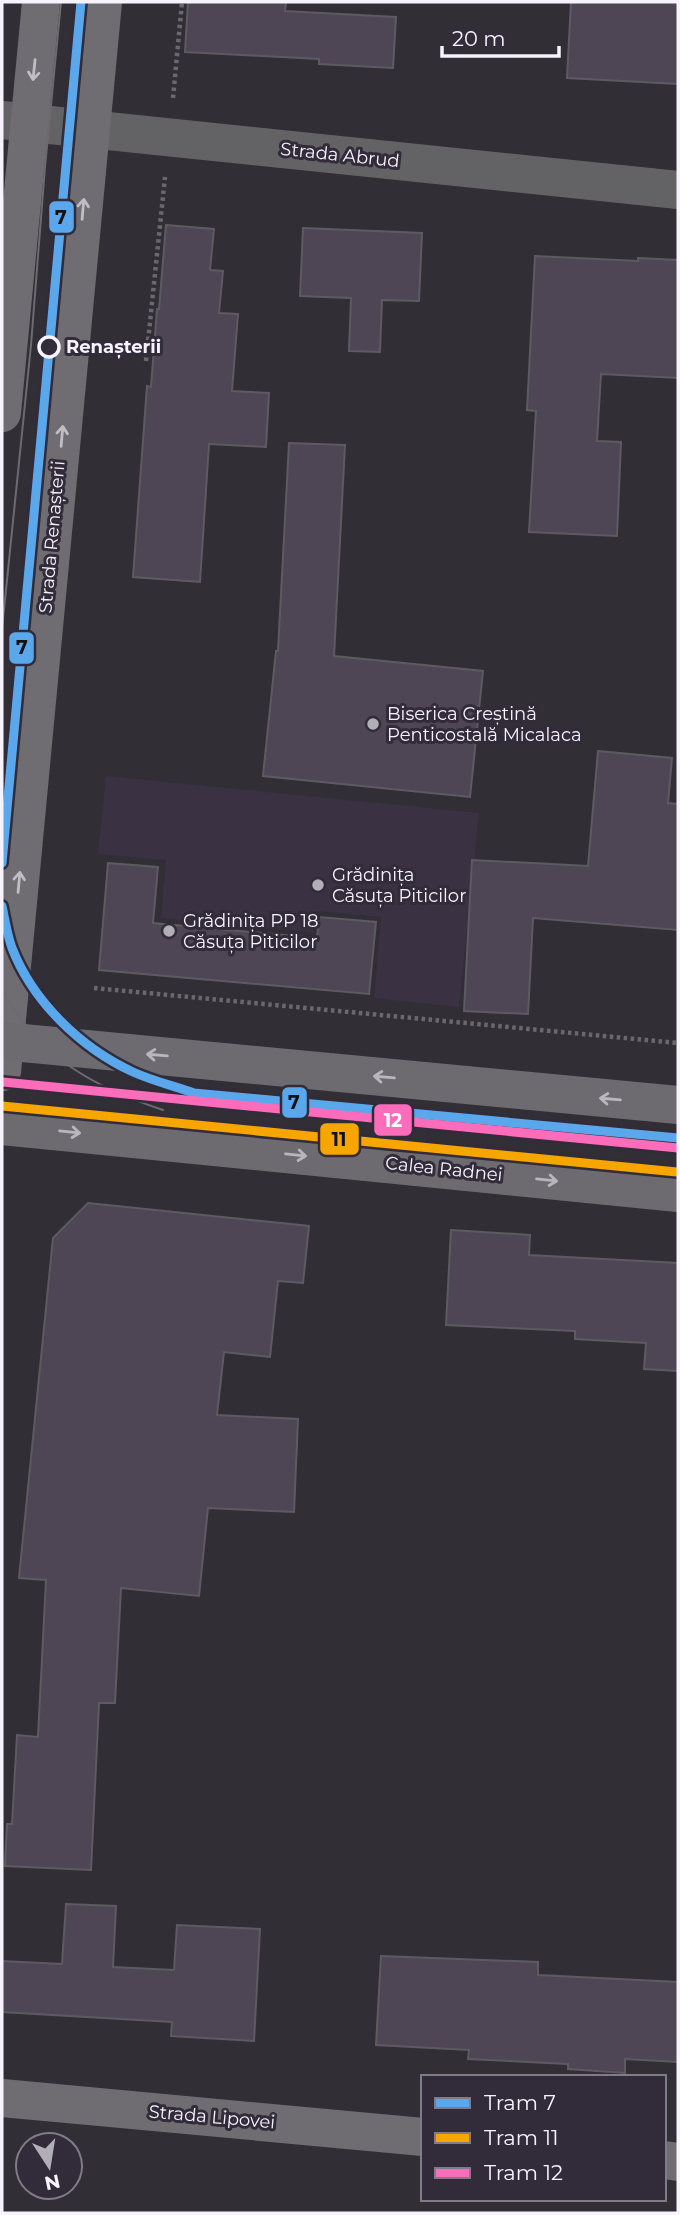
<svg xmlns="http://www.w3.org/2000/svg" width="680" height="2215" font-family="Montserrat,sans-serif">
  <rect width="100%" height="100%" fill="#322e36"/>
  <polygon fill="#3a3143" points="106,776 479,813 459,1007 374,998 381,917 316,911 313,932 161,918 166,860 98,854"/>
  <g fill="#4e4555" stroke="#5d5b61" stroke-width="2">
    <polygon points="188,2 286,2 285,11 396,17 393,68 319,64 319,59 185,52"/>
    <polygon points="571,2 678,2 678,84 567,78"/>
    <polygon points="166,225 214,229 210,270 223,271 219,313 238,314 232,391 269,393 266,447 209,444 200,582 133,577 147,386 151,387 157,309 159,309"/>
    <polygon points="303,228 422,233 419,301 382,300 380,352 349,351 351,298 300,296"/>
    <polygon points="535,256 638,261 638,258 678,260 678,378 601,374 597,441 621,442 617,536 529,532 536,411 527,410"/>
    <polygon points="289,443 345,445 334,656 483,671 470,797 263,776 276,651 278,651"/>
    <polygon points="598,751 672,758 668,803 678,804 678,930 533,918 528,1014 464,1011 472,860 588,866"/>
    <polygon points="108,863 158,867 153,923 317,938 319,917 376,922 369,994 99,970"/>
    <polygon points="88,1203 309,1226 303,1283 278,1281 270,1357 224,1352 217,1415 298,1419 294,1512 208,1508 199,1596 121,1588 115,1703 99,1703 91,1870 5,1866 7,1824 12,1824 17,1735 38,1737 46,1580 19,1578 53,1238"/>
    <polygon points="451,1230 530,1235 529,1255 678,1263 678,1371 644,1369 646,1343 575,1339 575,1331 446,1325"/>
    <polygon points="66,1904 116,1906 113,1967 174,1970 177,1925 260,1929 254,2041 171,2036 172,2022 2,2012 2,1961 62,1964"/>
    <polygon points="381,1956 538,1962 538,1975 678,1982 678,2062 625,2059 625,2073 568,2069 568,2064 468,2059 469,2050 376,2045"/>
  </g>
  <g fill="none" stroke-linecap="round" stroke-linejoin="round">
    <g stroke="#6a686d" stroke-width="4.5" stroke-dasharray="3.5 3.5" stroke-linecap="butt">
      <polyline points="173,98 182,2"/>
      <polyline points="146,361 165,177"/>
      <polyline points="94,988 678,1043"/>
    </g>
    <polyline stroke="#636265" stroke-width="38" points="2,120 678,190"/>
    <g stroke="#6f6d71" stroke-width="38">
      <polyline points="2,413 41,2"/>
      <polyline points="2,1072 103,2"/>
      <polyline points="2,2098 423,2137"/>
      <polyline points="664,2160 678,2162"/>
    </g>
    <g stroke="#6e6b70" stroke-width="38">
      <polyline points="2,1041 678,1105"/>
      <polyline points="2,1126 678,1193"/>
    </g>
    <g stroke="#6e6a70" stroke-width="2">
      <polyline points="2,629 31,345 45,167 61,2"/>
      <path d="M 2,990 C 39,1057 93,1087 163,1110"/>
    </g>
    <defs>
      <g id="tram-1">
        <polyline points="2,863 81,2"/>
        <path d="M 2,906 C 5,920 7,934 12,948 C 33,1002 81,1048 133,1072 C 153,1081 174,1086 194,1093 L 678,1138"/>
      </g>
      <polyline id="tram-2" points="2,1106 677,1172"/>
      <polyline id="tram-3" points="3,1082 678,1148"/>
    </defs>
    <use href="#tram-1" stroke="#322b3a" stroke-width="14"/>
    <use href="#tram-2" stroke="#322b3a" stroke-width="14"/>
    <use href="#tram-3" stroke="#322b3a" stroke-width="14"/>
    <use href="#tram-1" stroke="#5aa8eb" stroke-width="9"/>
    <use href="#tram-2" stroke="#f7a600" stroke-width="9"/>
    <use href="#tram-3" stroke="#fb6dba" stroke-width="9"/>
  </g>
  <defs><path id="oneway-shaft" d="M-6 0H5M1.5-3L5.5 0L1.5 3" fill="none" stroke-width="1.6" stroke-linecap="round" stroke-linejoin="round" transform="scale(1.75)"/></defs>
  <g stroke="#c1bdc5">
    <use href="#oneway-shaft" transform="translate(34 70) rotate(96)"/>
    <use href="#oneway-shaft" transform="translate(83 209) rotate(-85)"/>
    <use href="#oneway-shaft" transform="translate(62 436) rotate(-85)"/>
    <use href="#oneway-shaft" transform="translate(19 882) rotate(-85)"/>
  </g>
  <g stroke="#b9b6be">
    <use href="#oneway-shaft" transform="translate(157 1055) rotate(-175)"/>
    <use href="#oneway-shaft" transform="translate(384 1077) rotate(-175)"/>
    <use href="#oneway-shaft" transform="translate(610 1099) rotate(-175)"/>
    <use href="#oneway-shaft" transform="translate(70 1132) rotate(6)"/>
    <use href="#oneway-shaft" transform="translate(296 1155) rotate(6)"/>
    <use href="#oneway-shaft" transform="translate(547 1180) rotate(6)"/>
  </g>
  <circle fill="#322b3a" stroke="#f7f3fd" stroke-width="3.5" cx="49" cy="347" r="10"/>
  <g fill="#b2aeb7" stroke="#322b3a" stroke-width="2.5">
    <circle cx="373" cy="724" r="7"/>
    <circle cx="318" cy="885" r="7"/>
    <circle cx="169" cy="931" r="7"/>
  </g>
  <g text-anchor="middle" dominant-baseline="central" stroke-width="6" stroke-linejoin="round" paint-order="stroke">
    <g font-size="18" fill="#f7f3fd" stroke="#322b3a">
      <text transform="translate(340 155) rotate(6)">Strada Abrud</text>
      <text transform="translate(52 537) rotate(-85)">Strada Renașterii</text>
      <text transform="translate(444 1169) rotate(6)">Calea Radnei</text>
      <text transform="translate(212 2117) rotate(5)">Strada Lipovei</text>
    </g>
    <g font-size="18" font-weight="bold" fill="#f7f3fd" stroke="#322b3a" text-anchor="start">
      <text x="66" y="347">Renașterii</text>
    </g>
    <g font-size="18" fill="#f7f3fd" stroke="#322b3a" text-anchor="start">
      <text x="387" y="714">Biserica Creștină<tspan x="387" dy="21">Penticostală Micalaca</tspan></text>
      <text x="332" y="875">Grădinița<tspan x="332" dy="21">Căsuța Piticilor</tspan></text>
      <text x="183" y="921">Grădinița PP 18<tspan x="183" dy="21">Căsuța Piticilor</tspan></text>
    </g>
  </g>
  <g stroke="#322b3a" stroke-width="2.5">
    <rect x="48" y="200" width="27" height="34" rx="7" fill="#5aa8eb"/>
    <rect x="8" y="631" width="27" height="34" rx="7" fill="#5aa8eb"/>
    <rect x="281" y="1086" width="27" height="33" rx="7" fill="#5aa8eb"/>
    <rect x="373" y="1103" width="40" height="34" rx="7" fill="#fb6dba"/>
    <rect x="319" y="1122" width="41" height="34" rx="7" fill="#f7a600"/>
  </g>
  <g font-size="19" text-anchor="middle" font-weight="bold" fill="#fff">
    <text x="393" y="1127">12</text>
  </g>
  <g font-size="19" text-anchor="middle" font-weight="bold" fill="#111">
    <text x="61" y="224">7</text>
    <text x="22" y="654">7</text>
    <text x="294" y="1109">7</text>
    <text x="339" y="1146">11</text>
  </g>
  <rect width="680" height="2215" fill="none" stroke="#f7f3fd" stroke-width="7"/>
  <rect x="421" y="2075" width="245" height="126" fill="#322b3a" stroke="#817b88" stroke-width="2"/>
  <rect x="435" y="2098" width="35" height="10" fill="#5aa8eb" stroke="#817b88" stroke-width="2"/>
  <text x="484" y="2110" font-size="21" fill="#f7f3fd">Tram 7</text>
  <rect x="435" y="2133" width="35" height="10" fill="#f7a600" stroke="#817b88" stroke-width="2"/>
  <text x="484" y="2145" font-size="21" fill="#f7f3fd">Tram 11</text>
  <rect x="435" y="2168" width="35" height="10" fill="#fb6dba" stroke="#817b88" stroke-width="2"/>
  <text x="484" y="2180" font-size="21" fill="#f7f3fd">Tram 12</text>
  <g transform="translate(49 2166) rotate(168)"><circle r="33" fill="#322b3a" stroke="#817b88" stroke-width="2"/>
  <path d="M0-5L12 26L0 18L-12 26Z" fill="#b2aeb7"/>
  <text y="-10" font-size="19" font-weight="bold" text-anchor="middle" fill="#f7f3fd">N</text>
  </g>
  <path d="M442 46v10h117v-10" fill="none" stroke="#f7f3fd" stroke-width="3.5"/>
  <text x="452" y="46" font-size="21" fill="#f7f3fd" stroke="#322b3a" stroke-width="5" paint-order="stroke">20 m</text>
</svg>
